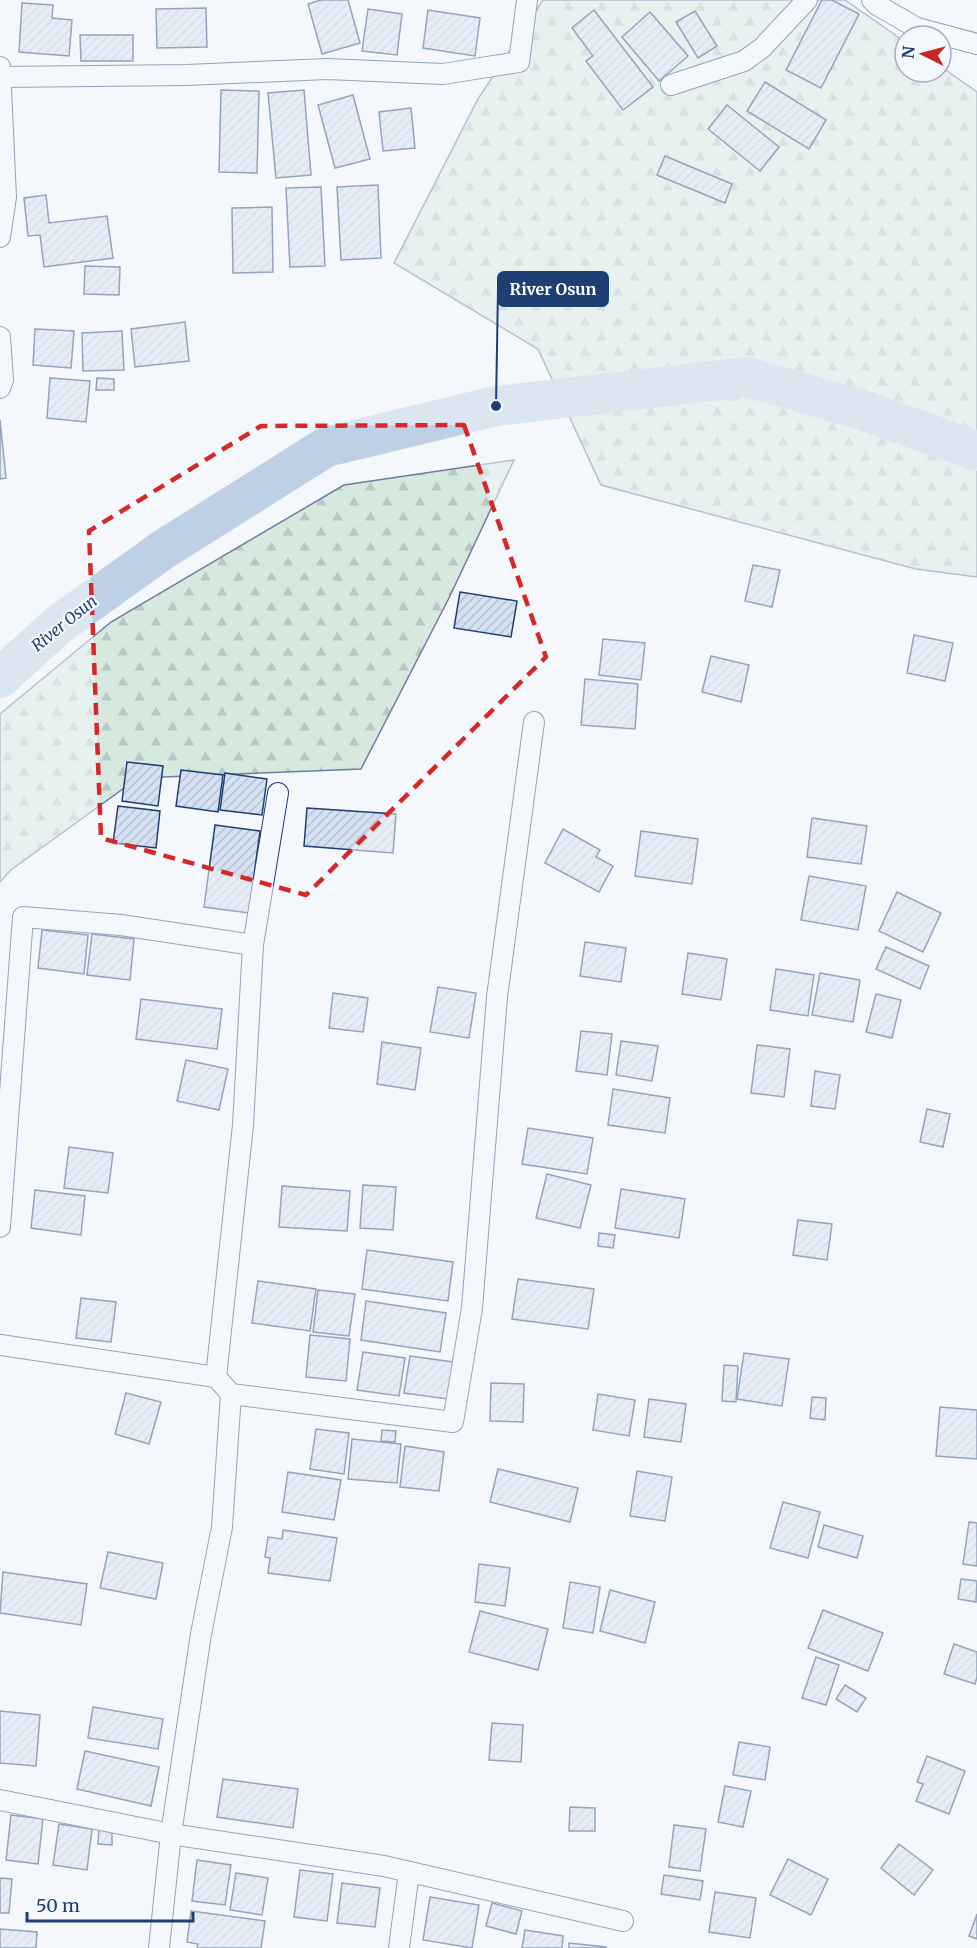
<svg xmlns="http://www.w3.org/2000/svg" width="977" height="1948" font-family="Merriweather,serif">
  <defs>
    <pattern id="forest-firs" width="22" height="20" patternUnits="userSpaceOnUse" patternTransform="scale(1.5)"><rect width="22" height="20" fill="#d7e8df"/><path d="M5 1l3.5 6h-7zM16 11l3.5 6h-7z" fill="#b8c8c3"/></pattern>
    <pattern id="building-hatch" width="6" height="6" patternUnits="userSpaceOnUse" patternTransform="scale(1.5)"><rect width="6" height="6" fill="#d5e0f0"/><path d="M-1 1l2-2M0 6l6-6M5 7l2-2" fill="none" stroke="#b6c1d1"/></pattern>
  </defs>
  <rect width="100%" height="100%" fill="#f4f7fb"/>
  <g fill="url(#forest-firs)" stroke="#687fa3" stroke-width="1.5">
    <polygon points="543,0 845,0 905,42 905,72 941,72 941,67 977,92 977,577 916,569 601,485 538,349 394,263 478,99"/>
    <polygon points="514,460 449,598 361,769 138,778 11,870 0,882 0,714 111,622 344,485"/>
  </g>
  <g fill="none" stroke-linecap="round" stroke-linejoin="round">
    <polyline stroke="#bed0e5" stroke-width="40" points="0,678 58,625 164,549 326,447 496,406 747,377 862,410 977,451"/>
  </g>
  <g fill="url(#building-hatch)" stroke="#1d3f73" stroke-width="1.5">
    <polygon points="321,0 348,0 360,43 322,54 308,4"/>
    <polygon points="822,0 832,0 859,14 821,88 786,70"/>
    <polygon points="22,3 53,5 52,18 72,20 69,56 19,52"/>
    <polygon points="206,8 207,47 157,48 156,9"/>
    <polygon points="368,9 402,14 397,55 362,51"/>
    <polygon points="428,10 480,18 475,56 423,48"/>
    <polygon points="594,10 653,87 623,110 586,61 593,56 572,28"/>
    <polygon points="695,11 717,46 698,58 676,22"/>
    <polygon points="650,12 688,56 659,81 622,37"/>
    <polygon points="80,35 133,35 133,61 81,61"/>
    <polygon points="765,82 826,120 809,149 747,111"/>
    <polygon points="221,90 259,91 257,173 219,172"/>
    <polygon points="304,90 311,175 276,178 268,93"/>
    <polygon points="353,95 370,159 335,168 318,105"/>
    <polygon points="727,105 779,147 760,171 708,129"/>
    <polygon points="411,108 415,148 383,151 379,112"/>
    <polygon points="665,156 732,184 725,203 657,175"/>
    <polygon points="378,185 381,258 341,260 337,187"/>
    <polygon points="321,187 325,266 290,267 286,188"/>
    <polygon points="46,195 49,223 107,216 113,258 44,267 40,235 28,236 24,198"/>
    <polygon points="272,207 273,272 233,273 232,208"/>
    <polygon points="85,266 120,267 119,295 84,294"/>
    <polygon points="185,322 189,361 135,367 131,329"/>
    <polygon points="35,329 74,331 71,368 33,365"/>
    <polygon points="122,331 124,370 83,371 82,333"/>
    <polygon points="50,378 90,381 86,422 47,418"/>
    <polygon points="97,378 114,379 114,390 96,390"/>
    <polygon points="0,420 6,478 0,479"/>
    <polygon points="753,565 780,570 772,607 745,601"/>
    <polygon points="460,592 517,601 511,637 454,628"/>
    <polygon points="914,635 953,643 945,681 907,673"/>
    <polygon points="603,639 645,643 641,680 599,675"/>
    <polygon points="711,656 749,665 741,702 702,692"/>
    <polygon points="585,679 638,684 635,729 581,725"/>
    <polygon points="127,762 163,766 158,806 122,801"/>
    <polygon points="181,770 223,775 218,812 176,806"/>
    <polygon points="225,773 267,779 262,815 220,810"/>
    <polygon points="118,806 160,811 156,848 113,843"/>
    <polygon points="307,808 396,814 393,853 304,846"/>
    <polygon points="812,818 867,826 861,864 807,857"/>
    <polygon points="215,825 260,831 249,913 204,907"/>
    <polygon points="563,829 600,850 596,857 613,866 599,892 545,863"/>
    <polygon points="641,831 698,839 692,884 635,876"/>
    <polygon points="809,876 866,886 858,930 801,920"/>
    <polygon points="897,892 941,913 923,952 879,931"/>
    <polygon points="42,930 88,935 84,974 38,968"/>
    <polygon points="92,934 134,939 130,980 87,975"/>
    <polygon points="585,942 626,948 621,982 580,976"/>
    <polygon points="886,947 929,966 920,989 876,969"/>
    <polygon points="688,953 727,959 721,1000 682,994"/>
    <polygon points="776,969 814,975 808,1016 770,1010"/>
    <polygon points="820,973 860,980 853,1022 812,1015"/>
    <polygon points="438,987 476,993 469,1038 430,1032"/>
    <polygon points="333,993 368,998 363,1032 329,1028"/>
    <polygon points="876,994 901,1000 892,1038 866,1032"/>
    <polygon points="141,999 222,1009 217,1049 136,1039"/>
    <polygon points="581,1031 612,1034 607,1075 576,1071"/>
    <polygon points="621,1041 658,1046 652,1081 616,1075"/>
    <polygon points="382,1042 421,1048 415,1090 377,1084"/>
    <polygon points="757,1045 790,1049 784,1097 751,1093"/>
    <polygon points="186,1060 228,1069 219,1110 177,1101"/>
    <polygon points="815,1071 840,1075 835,1109 811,1106"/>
    <polygon points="613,1089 670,1098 665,1133 608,1125"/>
    <polygon points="927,1109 950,1114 943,1147 920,1142"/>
    <polygon points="528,1128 593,1138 587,1174 522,1164"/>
    <polygon points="69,1147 113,1153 108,1193 64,1188"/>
    <polygon points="547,1174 591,1185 580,1228 536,1218"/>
    <polygon points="363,1185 396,1187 393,1230 360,1228"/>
    <polygon points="282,1186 350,1191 347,1231 279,1227"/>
    <polygon points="621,1189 685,1199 679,1238 615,1228"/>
    <polygon points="35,1190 85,1196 81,1235 31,1228"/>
    <polygon points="798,1220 832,1224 827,1260 793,1255"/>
    <polygon points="599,1233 615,1235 613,1248 598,1246"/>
    <polygon points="367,1250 453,1262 448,1301 362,1289"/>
    <polygon points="518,1279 594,1289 588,1329 512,1319"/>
    <polygon points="258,1281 316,1289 310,1331 252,1323"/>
    <polygon points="318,1290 355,1294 349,1336 313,1332"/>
    <polygon points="81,1298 116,1302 111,1342 76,1338"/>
    <polygon points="366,1301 446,1313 440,1352 361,1340"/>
    <polygon points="310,1335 350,1339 346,1381 306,1377"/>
    <polygon points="363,1352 405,1358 399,1396 357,1390"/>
    <polygon points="744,1353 789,1359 782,1406 737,1399"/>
    <polygon points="410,1356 453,1362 448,1399 404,1393"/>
    <polygon points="724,1365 738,1366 736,1402 722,1401"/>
    <polygon points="491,1383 524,1384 523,1422 490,1421"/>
    <polygon points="126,1393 161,1402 149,1444 115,1434"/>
    <polygon points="598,1394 635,1400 629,1436 593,1430"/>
    <polygon points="812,1397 826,1398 825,1420 810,1418"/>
    <polygon points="649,1399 686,1404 681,1442 644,1437"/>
    <polygon points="940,1407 977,1410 977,1459 936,1456"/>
    <polygon points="316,1429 349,1433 344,1474 310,1469"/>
    <polygon points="382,1430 396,1431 395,1442 381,1441"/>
    <polygon points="352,1439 401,1444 397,1483 348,1479"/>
    <polygon points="405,1446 444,1452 439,1491 400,1487"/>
    <polygon points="498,1469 578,1488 570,1522 490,1502"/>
    <polygon points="637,1471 672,1477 665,1521 630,1516"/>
    <polygon points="288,1472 341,1480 334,1520 282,1512"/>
    <polygon points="783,1502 820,1512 808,1558 770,1548"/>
    <polygon points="969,1522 977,1523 977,1566 963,1564"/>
    <polygon points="824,1525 863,1536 857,1558 818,1547"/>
    <polygon points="283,1530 337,1538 330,1581 268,1573 270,1558 265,1557 268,1537 282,1539"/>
    <polygon points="108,1552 163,1563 156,1599 100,1588"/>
    <polygon points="479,1564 510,1568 505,1606 475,1602"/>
    <polygon points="3,1572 87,1584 81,1625 0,1613"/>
    <polygon points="961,1579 977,1581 976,1602 958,1599"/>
    <polygon points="570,1582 600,1587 593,1633 563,1628"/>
    <polygon points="610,1590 655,1602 645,1643 600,1631"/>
    <polygon points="823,1610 883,1633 868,1671 808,1648"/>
    <polygon points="480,1611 548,1629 538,1670 469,1652"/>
    <polygon points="954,1644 977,1652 977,1677 975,1684 944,1674"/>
    <polygon points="816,1657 839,1665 826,1705 802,1698"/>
    <polygon points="845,1685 866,1698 857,1712 836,1699"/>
    <polygon points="93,1707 163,1719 158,1749 88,1738"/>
    <polygon points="0,1711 40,1715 36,1766 0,1763"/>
    <polygon points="492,1723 523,1725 521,1762 489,1760"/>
    <polygon points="739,1742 770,1747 765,1780 733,1775"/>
    <polygon points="85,1751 159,1767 151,1806 77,1789"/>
    <polygon points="927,1756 965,1771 949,1814 916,1801 923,1784 917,1782"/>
    <polygon points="223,1779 298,1789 293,1828 217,1817"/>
    <polygon points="725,1786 751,1791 743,1827 718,1822"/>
    <polygon points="570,1807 595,1808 595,1831 569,1831"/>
    <polygon points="11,1815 43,1819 38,1864 6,1860"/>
    <polygon points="59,1824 92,1829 87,1870 53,1865"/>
    <polygon points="674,1825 706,1829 700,1871 669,1867"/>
    <polygon points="99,1829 112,1830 112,1845 98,1844"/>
    <polygon points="899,1844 933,1870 914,1895 881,1868"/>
    <polygon points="788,1859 828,1879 811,1915 770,1895"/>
    <polygon points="197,1860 231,1865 225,1905 192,1901"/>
    <polygon points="300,1870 333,1874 327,1921 294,1917"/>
    <polygon points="236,1873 268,1878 262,1915 230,1910"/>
    <polygon points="664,1875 703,1881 700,1900 661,1894"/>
    <polygon points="0,1878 12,1879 9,1913 0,1913"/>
    <polygon points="342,1883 380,1888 375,1927 337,1923"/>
    <polygon points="715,1892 756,1898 750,1938 709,1932"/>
    <polygon points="430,1897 479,1905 472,1948 423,1940"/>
    <polygon points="492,1903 522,1911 516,1934 486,1926"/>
    <polygon points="191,1911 265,1921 261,1948 197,1948 198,1944 187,1942"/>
    <polygon points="977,1914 977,1939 969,1936"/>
    <polygon points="0,1929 37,1932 36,1948 0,1948"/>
    <polygon points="525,1930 563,1936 562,1948 522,1948"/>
    <polygon points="569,1943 606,1947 606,1948 569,1948"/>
  </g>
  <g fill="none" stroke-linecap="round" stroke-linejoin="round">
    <defs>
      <g id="minor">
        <polyline points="872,0 877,5 917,28 977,44"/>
        <polyline points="0,67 6,197 0,237"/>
        <polyline points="0,77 187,75 327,69 443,74 519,62 527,0"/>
        <polyline points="671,85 744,61 762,48 807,0"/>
        <polyline points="0,337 3,380 0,388"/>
        <polyline points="278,793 253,945 243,1125 216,1377 231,1394 453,1422 472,1308 497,997 534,722"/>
        <polyline points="0,1227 23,917 121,925 253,945"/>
        <polyline points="0,1345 216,1377"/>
        <polyline points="0,1800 171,1834 384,1866 623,1921"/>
        <polyline points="159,1948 171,1834 201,1634 222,1527 231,1394"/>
        <polyline points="399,1948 409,1872"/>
      </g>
    </defs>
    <use href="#minor" stroke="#1d3f73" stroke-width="22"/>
    <use href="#minor" stroke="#f4f7fb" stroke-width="20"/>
  </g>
  <path d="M0 0H977V1948H0ZM 464,425 L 546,657 L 306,895 L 101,838 L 89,531 L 261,426 Z" fill="#f4f7fb" fill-opacity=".55" fill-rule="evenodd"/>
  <path fill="none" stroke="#d62828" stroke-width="4.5" stroke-dasharray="12 8" stroke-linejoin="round" d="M 464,425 L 546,657 L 306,895 L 101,838 L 89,531 L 261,426 Z"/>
  <g text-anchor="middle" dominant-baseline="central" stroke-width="4.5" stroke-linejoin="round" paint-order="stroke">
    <g font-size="16" font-style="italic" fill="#1d3f73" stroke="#f4f7fb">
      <text transform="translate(64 623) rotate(-39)">River Osun</text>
    </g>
  </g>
  <path fill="none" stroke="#1d3f73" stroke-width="2" d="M496 406L498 289"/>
  <circle fill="#1d3f73" stroke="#f4f7fb" stroke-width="2" cx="496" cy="406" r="6"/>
  <rect fill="#1d3f73" stroke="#1d3f73" stroke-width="2" x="498" y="272" width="110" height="34" rx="6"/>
  <g font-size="16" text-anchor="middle" font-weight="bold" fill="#fff">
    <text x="553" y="295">River Osun</text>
  </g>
  <g transform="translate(923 54) rotate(276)"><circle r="28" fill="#f4f7fb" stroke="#9eadc5" stroke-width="1.5"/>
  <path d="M0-4.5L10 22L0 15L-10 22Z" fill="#c62828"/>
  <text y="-9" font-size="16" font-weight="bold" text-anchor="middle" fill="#1d3f73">N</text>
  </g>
  <path d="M27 1912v9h166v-9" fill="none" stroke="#1d3f73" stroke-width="3"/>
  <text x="36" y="1912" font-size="18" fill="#1d3f73" stroke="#f4f7fb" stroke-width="4.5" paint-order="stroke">50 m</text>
</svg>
